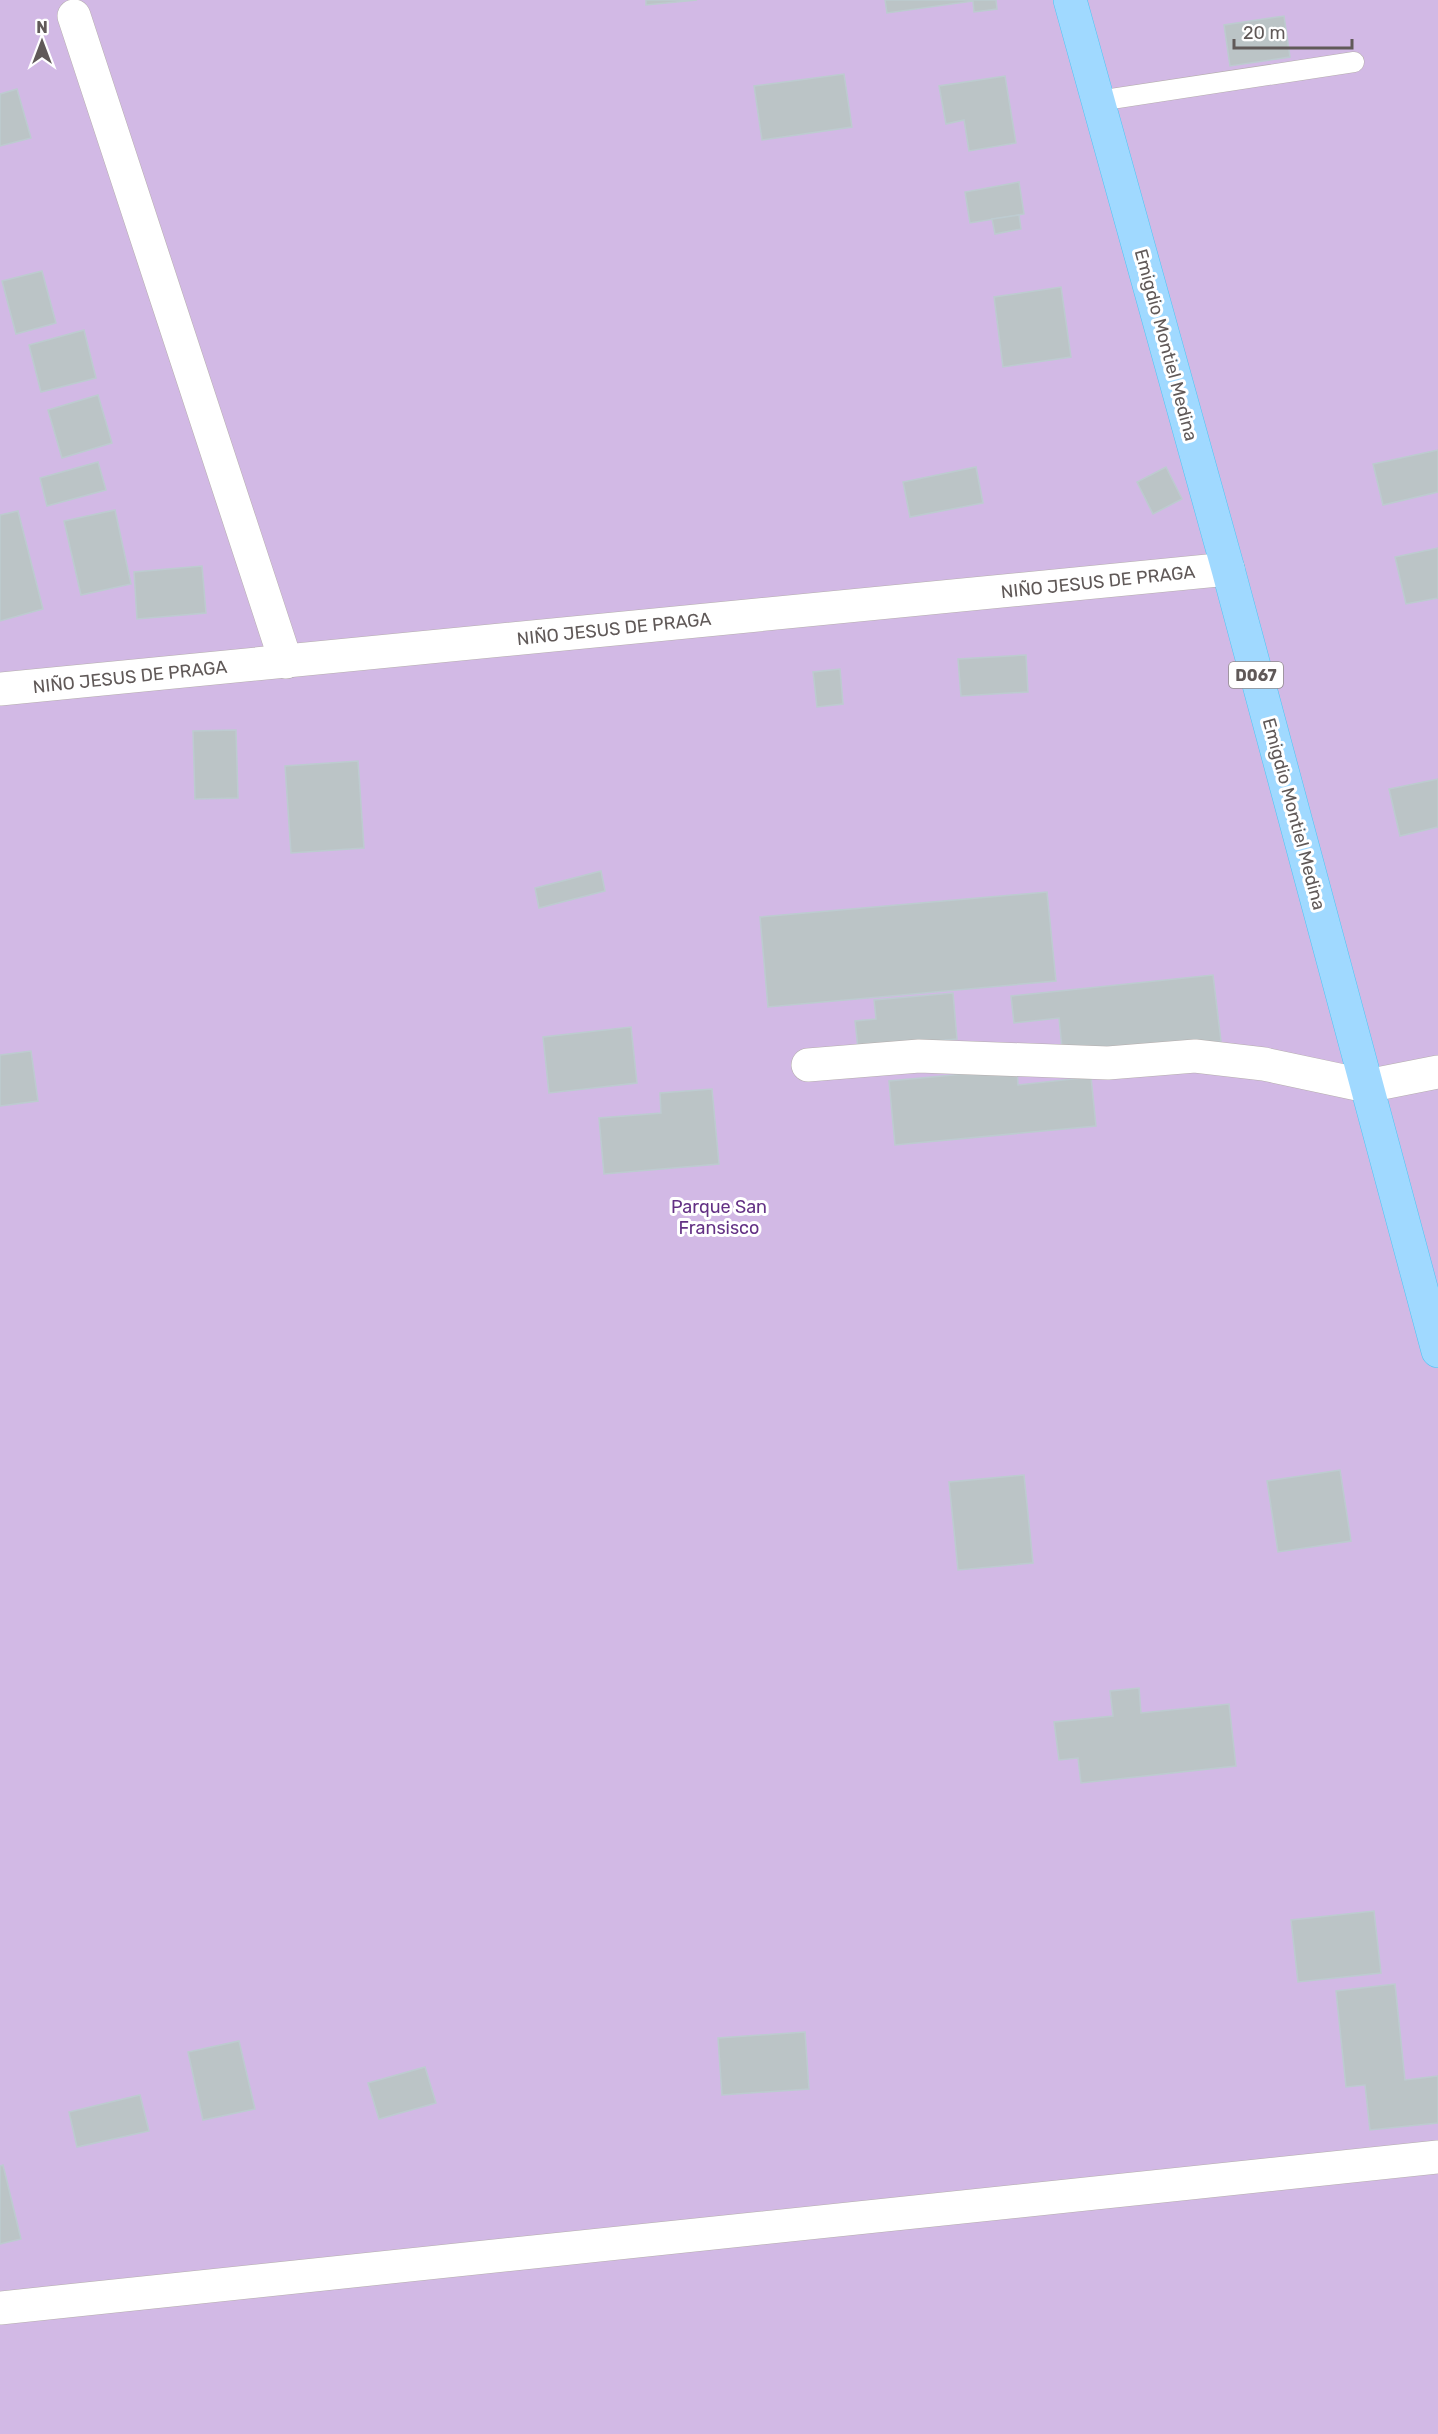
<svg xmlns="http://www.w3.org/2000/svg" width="1438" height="2434" font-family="Rubik,sans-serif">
  <rect width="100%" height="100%" fill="#dee7ec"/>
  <rect fill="#d2b9e5" x="0" y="0" width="1438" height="2434"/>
  <g fill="#bbc4c6" stroke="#bdcbd0" stroke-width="1.5">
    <polygon points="646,0 697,0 646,5"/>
    <polygon points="885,0 996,0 997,9 974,12 973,1 887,13"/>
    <polygon points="1284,16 1290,57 1230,66 1224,25"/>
    <polygon points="844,74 852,127 762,140 754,86"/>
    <polygon points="1005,76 1016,143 969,151 964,120 946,124 939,86"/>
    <polygon points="17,89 31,138 0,146 0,94"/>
    <polygon points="1019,182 1024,214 970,223 965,192"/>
    <polygon points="1019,215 1021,229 995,234 992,219"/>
    <polygon points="42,271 56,323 16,334 2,281"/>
    <polygon points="1061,287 1071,357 1003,367 994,297"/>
    <polygon points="84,330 96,378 41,392 29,345"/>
    <polygon points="98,395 112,443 62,458 48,410"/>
    <polygon points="1438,450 1438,492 1383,505 1373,464"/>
    <polygon points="98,462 106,490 47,506 40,478"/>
    <polygon points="976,467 983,503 910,517 903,482"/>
    <polygon points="1166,467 1182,499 1153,514 1137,482"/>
    <polygon points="115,510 131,584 81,595 64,521"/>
    <polygon points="18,511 43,609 0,621 0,515"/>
    <polygon points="1438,548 1438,598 1406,604 1395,557"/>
    <polygon points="202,566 206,613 137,619 134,572"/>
    <polygon points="1026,655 1028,692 961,696 958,659"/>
    <polygon points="840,669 843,704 817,707 813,672"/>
    <polygon points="236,730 238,798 195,799 193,731"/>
    <polygon points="358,761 364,848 291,853 285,766"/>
    <polygon points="1438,779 1438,827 1400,836 1389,789"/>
    <polygon points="601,871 605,891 539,908 535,888"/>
    <polygon points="1047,892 1056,981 768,1007 760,917"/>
    <polygon points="1213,975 1221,1041 1063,1058 1059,1018 1014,1023 1011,996"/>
    <polygon points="953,993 957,1039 858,1048 855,1021 876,1019 874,1000"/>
    <polygon points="631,1027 637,1083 549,1093 543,1037"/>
    <polygon points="31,1051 38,1101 0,1106 0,1055"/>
    <polygon points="1017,1069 1018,1085 1091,1077 1096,1126 895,1145 889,1081"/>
    <polygon points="712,1089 719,1164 604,1174 599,1118 661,1113 660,1093"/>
    <polygon points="1340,1470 1351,1541 1278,1552 1267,1481"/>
    <polygon points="1024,1475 1033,1563 958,1570 949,1482"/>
    <polygon points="1139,1688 1141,1713 1229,1704 1236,1766 1081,1783 1078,1758 1059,1760 1054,1722 1113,1716 1110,1691"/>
    <polygon points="1374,1911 1381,1973 1298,1982 1291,1920"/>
    <polygon points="1395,1984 1405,2080 1438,2076 1438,2123 1370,2130 1365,2085 1346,2087 1336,1991"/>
    <polygon points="805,2032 809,2089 722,2095 718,2038"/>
    <polygon points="239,2041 255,2109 203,2120 188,2052"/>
    <polygon points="425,2067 436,2103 379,2119 368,2083"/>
    <polygon points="140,2095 149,2131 77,2147 69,2112"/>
    <polygon points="3,2165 21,2239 0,2244 0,2166"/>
  </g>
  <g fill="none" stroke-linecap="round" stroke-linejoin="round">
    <defs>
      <polyline id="service" points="1098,101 1354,62"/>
      <g id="minor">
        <polyline points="74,16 286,662"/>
        <polyline points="0,689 1228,569"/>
        <polyline points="808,1065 919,1056 1108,1063 1195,1056 1264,1064 1367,1086 1438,1072"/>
        <polyline points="0,2308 1438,2157"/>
      </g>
      <polyline id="primary" points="1070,0 1228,569 1438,1351"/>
    </defs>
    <use href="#service" stroke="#b5aead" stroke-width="21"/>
    <use href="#minor" stroke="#b5aead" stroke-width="34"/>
    <use href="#primary" stroke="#4ec6f4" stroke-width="34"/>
    <use href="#service" stroke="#fff" stroke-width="20"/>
    <use href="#minor" stroke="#fff" stroke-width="33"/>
    <use href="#primary" stroke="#a0d9ff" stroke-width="33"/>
  </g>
  <g text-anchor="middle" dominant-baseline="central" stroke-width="6" stroke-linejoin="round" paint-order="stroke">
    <rect fill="#fff" stroke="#908b8a" stroke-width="1.5" x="1229" y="662" width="54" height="26" rx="4.5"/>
    <g font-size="16" font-weight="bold" fill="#605958">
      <text x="1256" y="675">D067</text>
    </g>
    <g font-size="18" fill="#605958" stroke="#fff">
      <text transform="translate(1166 345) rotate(75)">Emigdio Montiel Medina</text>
      <text transform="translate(1098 582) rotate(-6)">NIÑO JESUS DE PRAGA</text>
      <text transform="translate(614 629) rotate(-6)">NIÑO JESUS DE PRAGA</text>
      <text transform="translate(130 677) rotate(-6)">NIÑO JESUS DE PRAGA</text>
      <text transform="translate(1294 814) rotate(75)">Emigdio Montiel Medina</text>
    </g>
    <g font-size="18" fill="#643285" stroke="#fff">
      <text x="719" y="1207">Parque San<tspan x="719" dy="21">Fransisco</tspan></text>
    </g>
  </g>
  <g transform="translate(42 42)" stroke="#ffffff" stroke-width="4.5" paint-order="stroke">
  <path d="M0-4.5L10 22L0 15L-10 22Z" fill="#605958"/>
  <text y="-9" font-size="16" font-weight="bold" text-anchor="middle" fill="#605958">N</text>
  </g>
  <path d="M1234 39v9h118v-9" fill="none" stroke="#605958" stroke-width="3"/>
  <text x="1243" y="39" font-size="18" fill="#605958" stroke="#ffffff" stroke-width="4.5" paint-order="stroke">20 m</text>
</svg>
